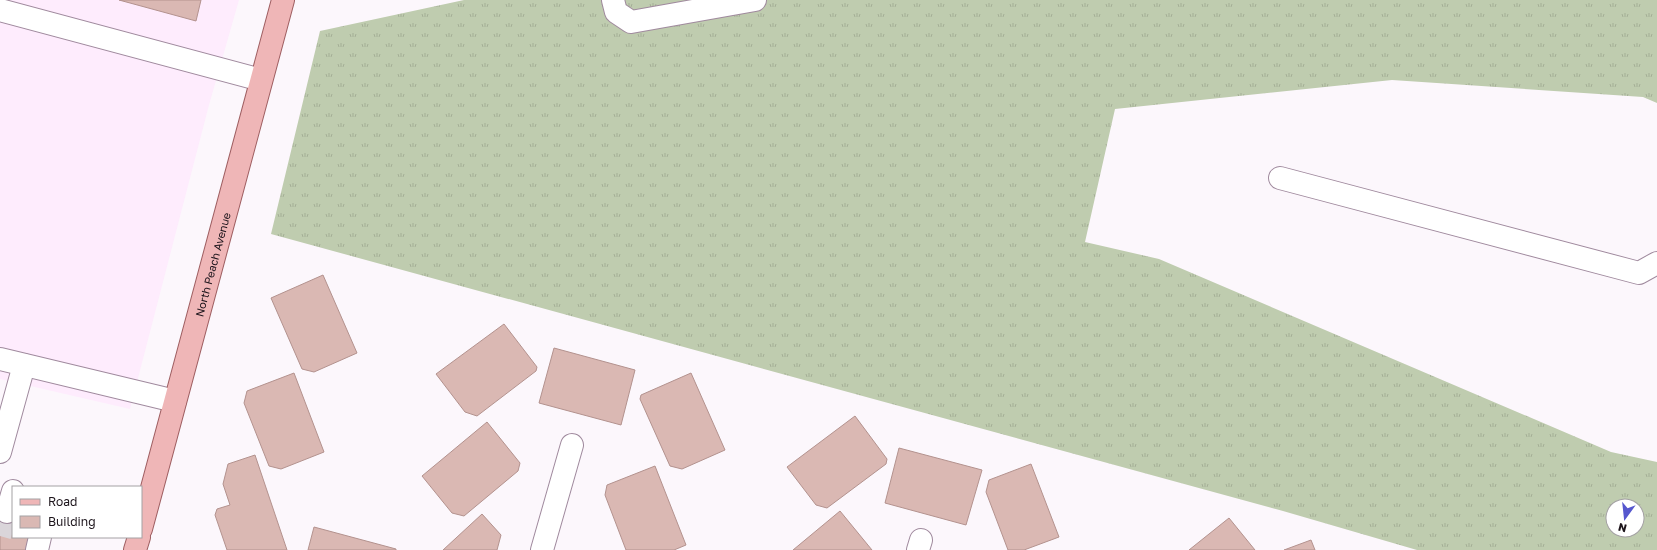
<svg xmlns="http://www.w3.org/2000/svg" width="1657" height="550" font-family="'Golos Text',sans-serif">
  <defs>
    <pattern id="grass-tufts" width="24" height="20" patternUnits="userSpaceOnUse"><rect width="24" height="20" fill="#bfccaf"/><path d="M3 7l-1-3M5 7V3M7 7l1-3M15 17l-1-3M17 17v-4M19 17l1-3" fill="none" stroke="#a4ae96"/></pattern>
  </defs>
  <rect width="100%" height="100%" fill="#fcf7fc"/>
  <polygon fill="#feecfd" points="0,0 239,0 209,105 130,409 0,379"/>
  <path fill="url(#grass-tufts)" fill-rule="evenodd" d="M 464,0 L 1657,0 L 1657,103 L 1643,97 L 1392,80 L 1115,109 L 1085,242 L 1159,259 L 1611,452 L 1657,462 L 1657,550 L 1417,550 L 1283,511 L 271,234 L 320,31 ZM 1613,506 L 1637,506 L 1637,530 L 1613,530 Z"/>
  <g fill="#dab8b3" stroke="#b3928e">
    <polygon points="119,0 201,0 196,21"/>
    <polygon points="323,275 357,353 314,372 302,369 271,298"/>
    <polygon points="504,324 537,367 536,371 477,416 465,412 436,374"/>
    <polygon points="554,348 635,370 621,425 539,403"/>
    <polygon points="294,373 324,452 281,469 269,466 244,403 247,391"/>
    <polygon points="691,373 725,450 682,469 670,466 640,399 641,395"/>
    <polygon points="855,416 887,459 886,464 827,508 816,505 787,467"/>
    <polygon points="487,422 520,463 518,471 464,516 452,513 422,476"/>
    <polygon points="899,448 982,470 966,525 885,503"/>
    <polygon points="255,455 287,550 227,550 215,515 217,509 230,505 223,484 228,464"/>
    <polygon points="1031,464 1059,537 1024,550 1008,550 986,492 989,480"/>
    <polygon points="655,466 686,545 674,550 626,550 605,495 607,485"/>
    <polygon points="0,510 13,513 13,537 31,537 27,550 0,550"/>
    <polygon points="840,511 872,550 793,550"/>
    <polygon points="482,514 501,535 497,550 443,550"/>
    <polygon points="1229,518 1255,550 1189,550"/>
    <polygon points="314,527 396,549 396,550 308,550"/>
    <polygon points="1311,540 1315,550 1284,550"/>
  </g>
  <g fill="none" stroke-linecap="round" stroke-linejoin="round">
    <polyline stroke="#dad5da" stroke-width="22" stroke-dasharray="22 11" stroke-linecap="butt" points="0,536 7,512"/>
    <defs>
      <g id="minor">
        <polyline points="613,0 616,12 631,22 755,0"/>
        <polyline points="0,10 261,80"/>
        <polyline points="1280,178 1639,273 1657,263"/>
        <polyline points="0,359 175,401"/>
        <polyline points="0,452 24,365"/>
        <polyline points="7,512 13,491"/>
        <polyline points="37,550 40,537"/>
        <polyline points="542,550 572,445"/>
        <polyline points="918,550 921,540"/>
      </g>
      <g id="major">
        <path id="s1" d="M 141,529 L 283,0"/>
        <polyline points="135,550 139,537"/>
      </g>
    </defs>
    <use href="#minor" stroke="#a08a9e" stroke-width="24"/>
    <use href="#major" stroke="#9e5e61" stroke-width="24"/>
    <use href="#minor" stroke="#fff" stroke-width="22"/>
    <use href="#major" stroke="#efb6b7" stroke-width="22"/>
  </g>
  <g text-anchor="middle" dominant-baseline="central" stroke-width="4" stroke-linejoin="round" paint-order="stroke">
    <g font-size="11" fill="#1c141b" stroke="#fff">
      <text stroke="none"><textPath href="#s1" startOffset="274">North Peach Avenue</textPath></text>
    </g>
  </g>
  <rect x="12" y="486" width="130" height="52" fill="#ffffff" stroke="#a4a1a4"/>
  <rect x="20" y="499" width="20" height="6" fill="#efb6b7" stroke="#a4a1a4"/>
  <text x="48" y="506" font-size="12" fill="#1c141b">Road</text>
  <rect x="20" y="516" width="20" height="12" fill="#dab8b3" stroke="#a4a1a4"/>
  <text x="48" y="526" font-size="12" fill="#1c141b">Building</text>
  <g transform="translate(1625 518) rotate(195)"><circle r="19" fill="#ffffff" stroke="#a4a1a4"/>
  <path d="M0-3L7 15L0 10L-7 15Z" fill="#5657ce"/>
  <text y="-6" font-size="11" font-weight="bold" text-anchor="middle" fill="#1c141b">N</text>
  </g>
</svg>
